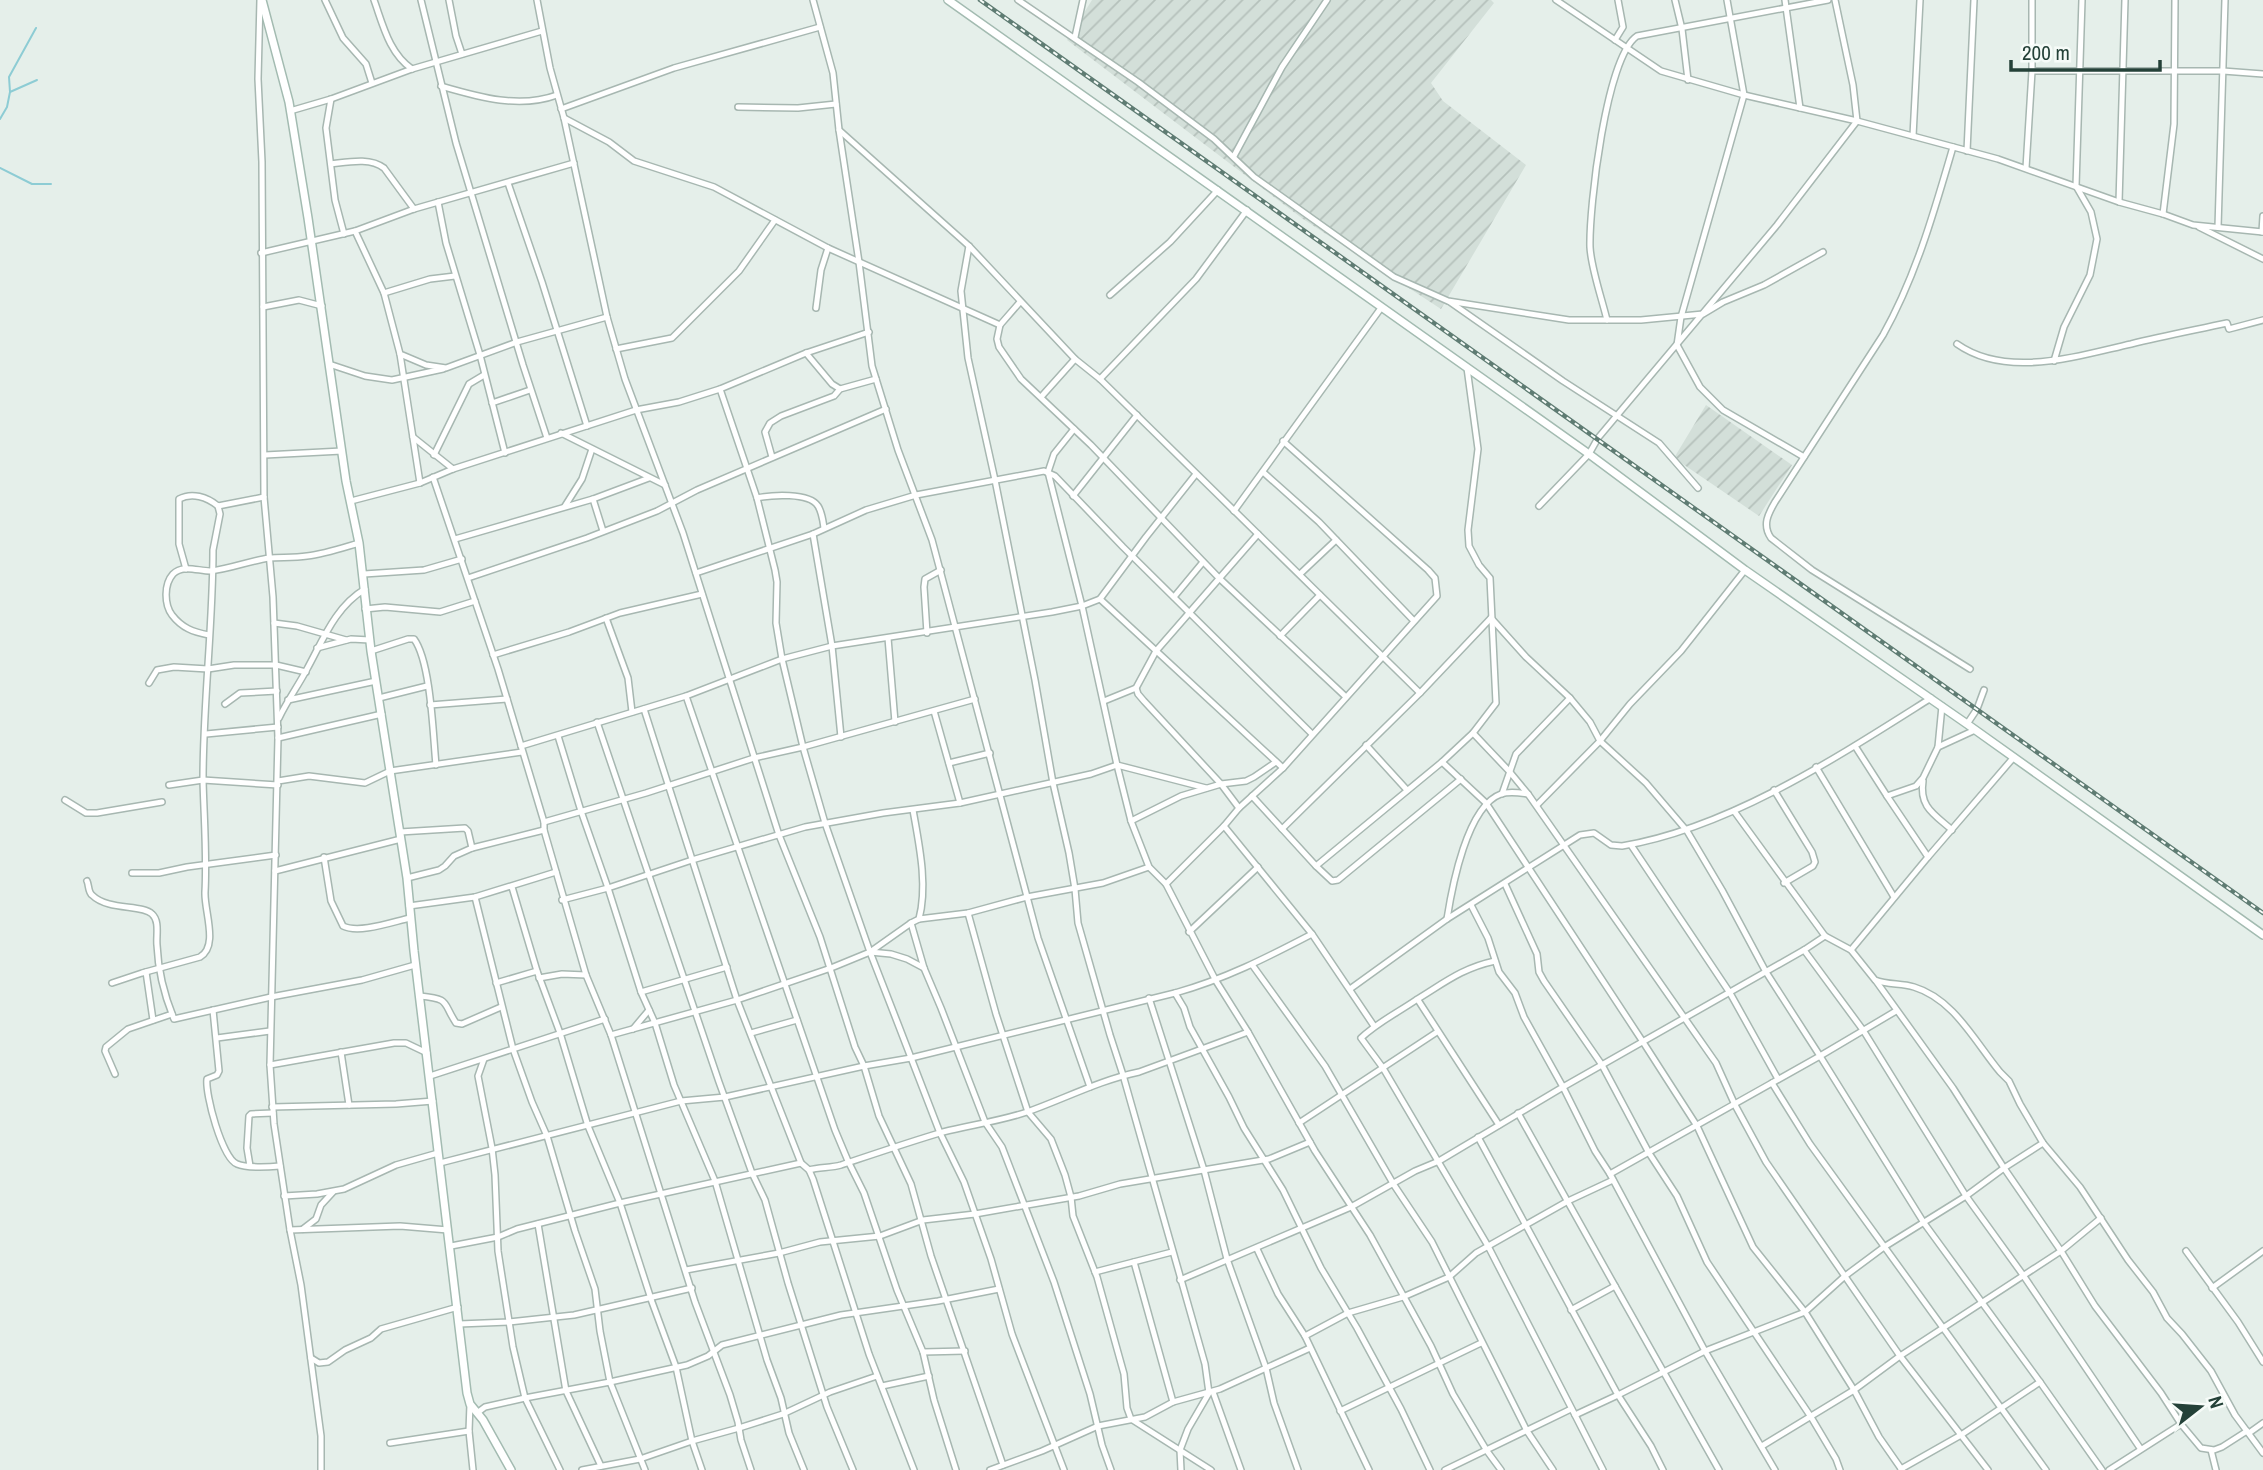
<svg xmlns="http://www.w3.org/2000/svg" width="2263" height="1470" font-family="'Archivo Narrow',sans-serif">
  <defs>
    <pattern id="industrial-furrows" width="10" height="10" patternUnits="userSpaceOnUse" patternTransform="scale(1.75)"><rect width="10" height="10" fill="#d3dfd9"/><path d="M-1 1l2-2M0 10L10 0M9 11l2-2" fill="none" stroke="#b5c1bb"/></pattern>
  </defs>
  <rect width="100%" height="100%" fill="#e5efea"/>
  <g fill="url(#industrial-furrows)">
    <polygon points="1092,0 1491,0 1494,3 1431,83 1443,101 1526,165 1441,309 1303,219 1067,40"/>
    <polygon points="1706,405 1792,465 1759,516 1674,458"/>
  </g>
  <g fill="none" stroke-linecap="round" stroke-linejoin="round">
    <g stroke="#8dccd4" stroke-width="2">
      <polyline points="10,92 37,80"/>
      <polyline points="0,119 7,107 10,92 9,77 36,28"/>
      <polyline points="0,168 32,184 51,184"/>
    </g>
    <defs>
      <g id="street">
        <polyline points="260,0 258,79 262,162 264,497 273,597 278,738 270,1065 274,1124 290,1230 301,1285 321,1436 321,1470"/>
        <polyline points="325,0 343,38 366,64 372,83"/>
        <path d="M 374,0 C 383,25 389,53 412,69"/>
        <polyline points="421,0 456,143 523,365 547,438"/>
        <polyline points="449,0 456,36 462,54"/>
        <polyline points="537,0 550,68 564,118 607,317 625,379 683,533 779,835 820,937 855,1047 864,1066 879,1116 911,1184 931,1256 1003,1465"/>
        <polyline points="813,0 833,73 839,130 969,246 1075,359 1100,379 1420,693"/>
        <polyline points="1018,0 1138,82 1214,139 1254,177 1394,277 1448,301 1569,320 1641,320 1703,314 1723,302 1764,285 1823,252"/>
        <polyline points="1556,0 1661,71 1744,95 1857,121 1998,159 2119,202 2163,214 2193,225 2263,232"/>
        <polyline points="1675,0 1682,29 1688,80"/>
        <polyline points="1727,0 1744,95 1681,317 1677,345 1700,387 1723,410 1804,457"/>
        <polyline points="1785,0 1800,108"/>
        <polyline points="1075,37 1083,0"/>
        <polyline points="1615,40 1623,27 1618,0"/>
        <polyline points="2032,71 2223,71 2263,74"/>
        <path d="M 441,86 C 479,97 519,109 557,95"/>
        <polyline points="331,99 326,128 335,200 344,234"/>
        <polyline points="738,107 798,108 836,104"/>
        <polyline points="561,109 674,68 820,27"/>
        <polyline points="290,111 331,99 412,69 542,31"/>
        <polyline points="564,118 609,142 634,161 714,187 828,248 1000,325"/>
        <polyline points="839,130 859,262 872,366 898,450 932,540 1038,938 1090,1087"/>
        <polyline points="1913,136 1920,0"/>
        <path d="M 1953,147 C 1934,212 1916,276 1883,335 L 1775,502 C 1768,514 1762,525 1771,538 L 1812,570 L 1970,669"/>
        <polyline points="1967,151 1974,0"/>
        <polyline points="1234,156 1282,67 1327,0"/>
        <path d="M 331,164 C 348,162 370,157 384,168 L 414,209"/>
        <polyline points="2026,168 2032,71 2032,0"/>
        <polyline points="508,183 542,282 587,426"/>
        <polyline points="438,202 446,243 480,355 505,453"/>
        <polyline points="2119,202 2125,0"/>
        <polyline points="2163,214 2174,124 2175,0"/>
        <polyline points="2199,227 2263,259"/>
        <polyline points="2218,227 2225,0"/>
        <polyline points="355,231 384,293 400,354 426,365 446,368 517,342 607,317"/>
        <polyline points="2262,232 2263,216"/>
        <polyline points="969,246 961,291 968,358 995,480 1035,680 1053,783 1069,853 1075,889 1078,923 1110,1035 1123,1075 1205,1364 1209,1393 1188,1429 1180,1450 1181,1470"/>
        <polyline points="261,253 355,231 414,209 574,163"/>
        <polyline points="384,293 430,279 455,276"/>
        <polyline points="1110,295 1170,242 1218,190"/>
        <polyline points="1020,302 1000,325 997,339 999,347 1021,379 1091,445 1219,578 1346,697"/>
        <polyline points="1450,302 1563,381 1659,443 1698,488"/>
        <polyline points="263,307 299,300 322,306"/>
        <polyline points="816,308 821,270 828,248"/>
        <path d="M 1607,320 C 1602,299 1591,268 1590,247 C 1589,208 1606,57 1637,36 L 1828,0"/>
        <path d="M 1957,344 C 2007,379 2077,356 2131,344 C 2163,336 2195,330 2227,323 L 2229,329 L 2263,320"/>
        <polyline points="616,349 672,338 739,271 775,220"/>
        <polyline points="806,353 832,384 840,389"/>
        <polyline points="400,354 420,483"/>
        <polyline points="2054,361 2064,327 2090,275 2097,239 2091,212 2076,186 2082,0"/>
        <polyline points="329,364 365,376 392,380 443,369"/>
        <polyline points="1100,379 1196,279 1247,210"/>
        <polyline points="720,389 757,498 775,570 777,582 776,623 782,659 803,747 825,823 870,952 898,1024 940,1133 964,1182 991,1259 1012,1334 1064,1470"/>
        <polyline points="1041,397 1075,359"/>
        <polyline points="492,403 530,390"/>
        <polyline points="1074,429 1054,454 1048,472 1082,606 1117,765 1131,821 1149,867 1166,884 1216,981 1248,1032 1315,1151 1370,1235 1431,1346 1453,1394 1487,1451 1501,1470"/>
        <polyline points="561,433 665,485"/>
        <polyline points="413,437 453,469"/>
        <polyline points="265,455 342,451"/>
        <polyline points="434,455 469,384 484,375"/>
        <polyline points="772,457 765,432 770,423 781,416 834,396 840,389 876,379"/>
        <polyline points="1263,472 1319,522 1414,621"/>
        <polyline points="433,477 498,669 544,822 544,830 586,975 611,1035 695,1302 730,1395 738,1422 741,1440 751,1470"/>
        <polyline points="1073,496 1137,415"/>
        <path d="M 757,498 C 771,495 809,492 818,506 C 822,512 823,521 824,528"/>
        <polyline points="593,499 603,531"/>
        <polyline points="351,501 420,483 453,469 636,410 679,402 720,389 806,353 869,332"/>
        <polyline points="565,506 582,479 592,449"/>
        <polyline points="1539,506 1589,454 1598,438 1777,225 1857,121 1853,85 1835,0"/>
        <polyline points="1234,511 1381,308"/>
        <polyline points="813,534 832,646 841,737"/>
        <polyline points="455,539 593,499 649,478"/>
        <path d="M 186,569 L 179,544 L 179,499 C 192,492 207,497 218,506 L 264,497"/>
        <polyline points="696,573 813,534 866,510 916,495 1044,471 1055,476 1123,547 1312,734"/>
        <polyline points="364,574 424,570 462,559"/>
        <polyline points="1300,574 1336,540"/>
        <polyline points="468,578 587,538 657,511 697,490 886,409"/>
        <polyline points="1174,597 1203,562"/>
        <polyline points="1100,599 1283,768"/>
        <polyline points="365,609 385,607 440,612 475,601"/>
        <polyline points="606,618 628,678 632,712"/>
        <polyline points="1491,618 1526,657 1570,698 1590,722 1600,741 1646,783 1687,831 1722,890 1766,972 1820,1056 1610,1174"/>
        <polyline points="274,623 297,626 346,640"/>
        <polyline points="927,633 924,587 925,579 941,570"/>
        <path d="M 209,635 C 193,632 182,628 172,615 C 164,604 164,584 173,574 C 183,564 198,571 210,571 C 230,569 249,561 269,558 C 281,557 294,558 307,556 C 325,554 342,548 359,543"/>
        <polyline points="1280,636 1320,595"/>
        <polyline points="888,638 895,722"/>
        <polyline points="317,648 351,639 370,640"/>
        <path d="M 371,651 L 408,639 L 414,639 C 431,662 433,735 436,765"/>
        <polyline points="493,655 569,632 620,613 702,594"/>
        <polyline points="149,683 157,670 174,667 208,669 234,665 276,665 306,672"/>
        <polyline points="1136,688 1138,694 1144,701 1221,784 1239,808"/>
        <polyline points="686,696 835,1130 848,1161 864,1193 897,1290 923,1352 934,1400 956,1470"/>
        <polyline points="379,698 427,686"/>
        <polyline points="288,700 376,681"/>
        <polyline points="1104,701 1136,688 1156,651 1258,534"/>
        <polyline points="225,704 240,693 277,691"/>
        <polyline points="430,705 507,699"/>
        <polyline points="644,709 737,1000 801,1163 809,1170 813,1179 869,1354 914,1470"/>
        <polyline points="934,711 960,803"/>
        <path d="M 279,718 C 287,701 298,686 307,669 C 323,640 335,607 365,589"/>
        <polyline points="597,722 719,1082 752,1173 765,1200 788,1283 827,1407 853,1470"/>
        <polyline points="1967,724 1977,709 1984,690"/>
        <polyline points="1473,733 1509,771 1528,794 1716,1063 1735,1105 1766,1162 1900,1356 1988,1470"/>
        <polyline points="206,734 278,727"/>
        <polyline points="558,736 581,811 608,888 641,992 655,1023 674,1085 715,1181 767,1360 781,1398 789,1433 804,1470"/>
        <polyline points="278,738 382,714"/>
        <polyline points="1366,745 1407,790"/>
        <polyline points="521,746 686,696 782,659 832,646 1052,612 1082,606 1100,599 1146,537 1196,474"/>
        <polyline points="1855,746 1887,796 1916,786 1923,778 1938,747 1975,730"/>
        <polyline points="1938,747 1942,706"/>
        <polyline points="1442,762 1486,803 1643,1042 1697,1126 1753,1247 1805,1312 1854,1390 1879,1437 1902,1470"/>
        <polyline points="949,763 990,753"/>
        <polyline points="1816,767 1894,897"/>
        <polyline points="278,781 309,776 365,783 390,771 522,752"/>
        <path d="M 1923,781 C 1919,807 1934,814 1952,830"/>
        <polyline points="169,785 203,780 278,785"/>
        <polyline points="1774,790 1812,852 1815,862 1813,866 1784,883"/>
        <polyline points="1502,794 1516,754 1570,698"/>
        <polyline points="1252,796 1316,866 1442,762 1473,733 1496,703 1490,578 1479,565 1469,546 1468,530 1478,449 1467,368"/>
        <polyline points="65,800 86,813 97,813 162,802"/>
        <polyline points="1537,805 1600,741 1630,704 1681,651 1745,570"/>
        <path d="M 1734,811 L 1825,936 L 1851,950 L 1875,980 C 1888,985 1901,983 1914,987 C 1954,999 1975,1042 2000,1072 L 2009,1081 L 2020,1104 L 2043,1143 L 2080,1187 L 2128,1260 L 2153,1292 L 2167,1318 L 2182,1334 L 2211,1371 L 2235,1415 L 2263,1453"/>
        <polyline points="1131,821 1181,796 1221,784 1246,781 1254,777 1276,762"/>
        <polyline points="544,822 646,793 754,758 803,747 975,699"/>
        <polyline points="1224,826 1312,934 1374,1026"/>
        <polyline points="1282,829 1420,693 1491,618"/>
        <polyline points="400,832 465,828 468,831 472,848"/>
        <polyline points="1631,845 1730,993 1778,1079"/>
        <path d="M 324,857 L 331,901 L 343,926 C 359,934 392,922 410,918"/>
        <polyline points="1928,857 2014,757"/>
        <polyline points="1316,866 1332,881 1338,880 1461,779"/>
        <polyline points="275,871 401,839"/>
        <polyline points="132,873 159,873 187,867 276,855"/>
        <polyline points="407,878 439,870 445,866 454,856 472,848 544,830"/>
        <path d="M 87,881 C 89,885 88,892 92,895 C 108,911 142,904 152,914 C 160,921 156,936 157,945 C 158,969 165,997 174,1019 L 271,997 L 362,980 L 415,965"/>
        <polyline points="1166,884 1224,826 1239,808 1283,768 1437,596 1435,578 1428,570 1283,441"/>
        <polyline points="1505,884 1537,954 1539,972 1544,981 1602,1065 1649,1153 1677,1196 1707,1262 1811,1417 1836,1459 1840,1470"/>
        <polyline points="512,887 537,971 560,1033 588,1126 620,1203 652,1302 676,1367 692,1441 702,1470"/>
        <polyline points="475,897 513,1049 532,1102 547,1136 575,1231 595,1289 600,1331 610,1382 645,1470"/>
        <polyline points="562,900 608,888 692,860 805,827 883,813 960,803 1091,774 1117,765 1206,788"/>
        <polyline points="409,906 475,897 556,872"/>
        <polyline points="968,913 996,1014 1028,1112 1051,1139 1065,1175 1071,1197 1073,1216 1097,1277 1124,1374 1127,1408 1131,1419 1211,1470"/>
        <polyline points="919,919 968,913 1027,897 1103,883 1149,867"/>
        <path d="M 1447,919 C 1452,887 1467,806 1501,794 C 1510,791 1520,793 1528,794"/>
        <polyline points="911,923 924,968 941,1008 985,1122 1002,1147 1054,1282 1090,1394 1102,1445 1111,1470"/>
        <polyline points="1189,932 1258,867"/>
        <polyline points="1804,950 1863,1030 1966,1196 2023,1275 2140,1448"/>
        <polyline points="1851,950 1928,857 1887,796"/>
        <path d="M 870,952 L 911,923 L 919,919 C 928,885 919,844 913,810"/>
        <polyline points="1253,966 1325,1066 1394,1185 1432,1242 1527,1431 1553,1470"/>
        <polyline points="146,972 153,1020"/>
        <polyline points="539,978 562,974 586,975"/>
        <polyline points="1876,981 1953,1088 2004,1168 2043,1143"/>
        <path d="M 112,983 L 142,973 L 200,957 C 219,946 204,911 205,892 C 207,855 204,818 203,780 C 203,703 213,626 213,550 L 220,514 L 218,506"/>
        <polyline points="496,983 537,971"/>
        <path d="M 1350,989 L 1447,919 L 1580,835 L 1594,833 L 1611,845 L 1622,846 C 1730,828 1839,756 1931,698"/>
        <polyline points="641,992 727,967"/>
        <polyline points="1175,993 1184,1008 1190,1027 1229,1097 1244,1128 1283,1190 1321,1268 1357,1328 1401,1409 1430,1470"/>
        <path d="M 420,996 C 451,999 442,1002 456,1023 L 462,1024 L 501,1007"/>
        <polyline points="1149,998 1204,1170 1227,1259 1266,1368 1274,1403 1298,1470"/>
        <polyline points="1418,1000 1499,1125"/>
        <path d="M 213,1010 L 219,1071 L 217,1075 L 207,1079 C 205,1094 222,1158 237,1164 C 246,1168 269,1167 280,1166"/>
        <polyline points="1896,1011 1820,1056 1924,1223 2040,1382 2102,1470"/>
        <polyline points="633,1029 649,1010"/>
        <polyline points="751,1033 797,1020"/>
        <polyline points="611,1035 737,1000 831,968 870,952 891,954 907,959 924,968"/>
        <polyline points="217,1038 270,1031"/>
        <polyline points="341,1052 349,1105"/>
        <polyline points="484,1059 478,1076 492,1148 495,1175 498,1251 513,1347 525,1398 560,1470"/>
        <polyline points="270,1065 394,1043 406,1043 427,1053"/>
        <polyline points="115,1074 105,1051 106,1047 128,1029 172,1014"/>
        <polyline points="430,1076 605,1019"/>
        <polyline points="1772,1083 1810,1144 2046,1470"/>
        <polyline points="272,1107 396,1104 433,1101"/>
        <polyline points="1518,1113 1615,1286 1571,1310"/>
        <polyline points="1299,1123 1437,1032"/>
        <path d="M 1478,1137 L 1618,1395 L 1575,1415 L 1488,1246 L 1383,1068 L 1361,1038 C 1378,1022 1397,1013 1416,1000 C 1444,983 1462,968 1495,961"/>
        <path d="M 440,1163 L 681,1101 L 725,1097 L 864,1066 L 911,1058 L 1175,993 C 1225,979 1266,958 1312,934"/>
        <polyline points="250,1166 247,1148 249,1116 251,1114 273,1113"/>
        <path d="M 809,1170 C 819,1167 831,1168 841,1165 C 874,1154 909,1142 943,1132 C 971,1125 1000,1121 1027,1112 C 1064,1099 1100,1080 1139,1072 L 1248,1032"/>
        <polyline points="284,1196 317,1194 344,1189 396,1165 438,1153"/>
        <polyline points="538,1224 566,1391 601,1466"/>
        <polyline points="303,1229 316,1219 321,1205 333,1192"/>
        <polyline points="290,1230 400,1226 448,1230"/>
        <polyline points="451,1246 498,1237 517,1229 620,1203 801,1163"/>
        <polyline points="1257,1249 1278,1294 1305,1336 1369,1470"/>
        <polyline points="2186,1251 2238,1322 2263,1362"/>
        <polyline points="1134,1262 1173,1402"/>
        <polyline points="686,1270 779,1253 820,1242 880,1236 923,1220 975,1214 1079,1196 1120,1184 1269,1159 1310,1142"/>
        <polyline points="1095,1272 1172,1252"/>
        <polyline points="1180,1280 1351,1207 1415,1171 1439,1161 1563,1087 1524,1017 1515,993 1499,972 1488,938 1471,905"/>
        <polyline points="1615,1286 1719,1470"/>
        <polyline points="2212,1288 2263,1251"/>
        <polyline points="459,1324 509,1322 574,1315 692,1288"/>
        <polyline points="1305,1336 1348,1313 1403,1297 1449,1277 1476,1253 1568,1201 1613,1180"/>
        <polyline points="923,1352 965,1351"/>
        <polyline points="311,1358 319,1363 328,1362 345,1350 371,1338 381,1329 458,1307"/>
        <polyline points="882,1386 929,1376"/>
        <polyline points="1213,1392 1241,1470"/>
        <polyline points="470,1404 469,1431 473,1470"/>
        <polyline points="1340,1411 1481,1343"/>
        <polyline points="477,1413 485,1407 525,1398 610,1382 687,1365 708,1356 722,1345 841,1315 938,1301 999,1289"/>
        <polyline points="1575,1415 1603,1470"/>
        <polyline points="2249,1433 2263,1423"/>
        <polyline points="390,1443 469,1431"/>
        <polyline points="1762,1446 1854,1390 1900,1356 2061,1251 2101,1218"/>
        <polyline points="2211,1450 2216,1470"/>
        <polyline points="1901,1469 1961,1435 2040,1382"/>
        <polyline points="582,1470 640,1459 692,1441 739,1428 783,1414 830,1392 877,1376"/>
        <polyline points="990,1470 1042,1451 1098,1426 1145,1417 1173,1402 1220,1389 1310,1348"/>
        <polyline points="1445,1470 1571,1409"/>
        <polyline points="1663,1470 1651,1446 1618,1395 1705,1351 1805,1312 1845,1276 1884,1247 1966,1196 2004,1168 2061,1251 2095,1306 2161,1393 2181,1424 2201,1448 2214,1450 2222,1447 2247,1431"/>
        <polyline points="1775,1470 1705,1351 1610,1174 1595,1151 1563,1087 1804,950 1825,936"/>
        <polyline points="2109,1470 2181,1424"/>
      </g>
      <g id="secondary">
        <polyline points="262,0 289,102 308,218 346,481 359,543 371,651 407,878 414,951 467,1393 470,1404 483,1420 511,1470"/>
        <polyline points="948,0 1589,454 1745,570 1967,724 2263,935"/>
      </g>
    </defs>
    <use href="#street" stroke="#a7b7b1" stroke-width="8"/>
    <use href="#secondary" stroke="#a3bbb1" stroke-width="10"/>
    <use href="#street" stroke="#fff" stroke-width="5"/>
    <use href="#secondary" stroke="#fff" stroke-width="7"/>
    <defs>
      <polyline id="rail" points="980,0 2263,913"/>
    </defs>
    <use href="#rail" stroke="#5f7c73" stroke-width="4.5"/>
    <use href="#rail" stroke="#f6fbf8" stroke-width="2" stroke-dasharray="5" stroke-linecap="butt"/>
  </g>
  <g transform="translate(2200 1407) rotate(73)" stroke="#f6fbf8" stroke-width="5" paint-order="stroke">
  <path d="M0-5L12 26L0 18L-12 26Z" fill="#244138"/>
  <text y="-10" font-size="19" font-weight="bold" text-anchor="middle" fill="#244138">N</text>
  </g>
  <path d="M2011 60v10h149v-10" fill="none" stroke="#244138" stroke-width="3.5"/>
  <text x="2022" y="60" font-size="21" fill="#244138" stroke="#f6fbf8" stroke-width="5" paint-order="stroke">200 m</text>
</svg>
